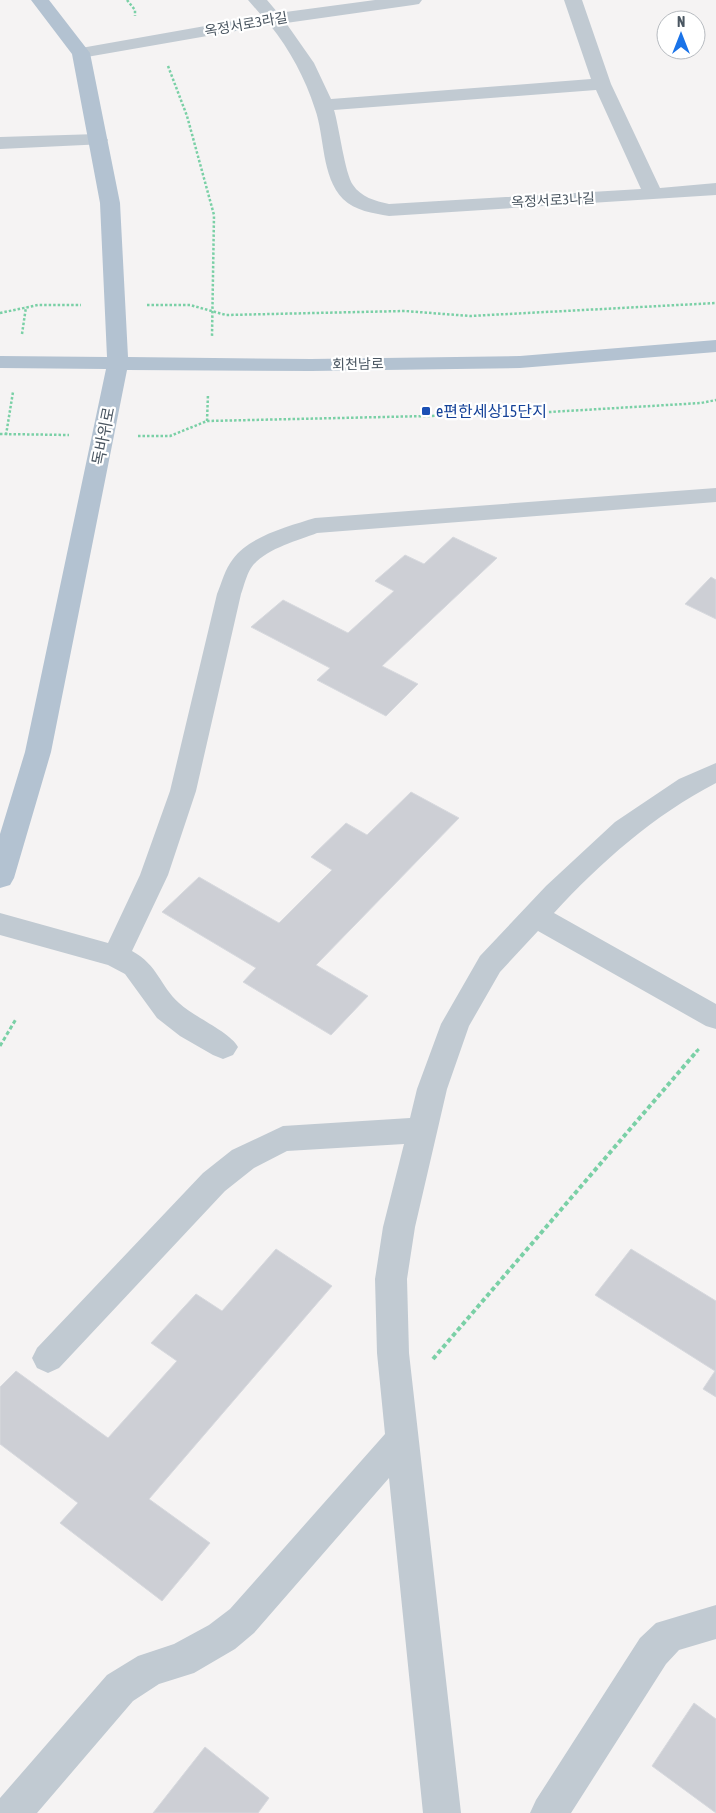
<svg xmlns="http://www.w3.org/2000/svg" width="716" height="1813" font-family="'Asap Condensed','Noto Sans KR',sans-serif">
<style>
.building{fill:#cdcfd5;stroke:#d7d9de}
.lines{fill:none;stroke-linecap:round;stroke-linejoin:round}
.path-far2{stroke:#7ad0a6;stroke-width:2.5;stroke-dasharray:2.5 2;stroke-linecap:butt}
.path-far1{stroke:#7ad0a6;stroke-width:3;stroke-dasharray:4 2.5;stroke-linecap:butt}
.path{stroke:#7ad0a6;stroke-width:4;stroke-dasharray:4.5 3;stroke-linecap:butt}
.minor{fill:#c1cad2;fill-rule:evenodd}
.major{fill:#b3c2d1;fill-rule:evenodd}
.transit-dot{fill:#1a4fb4;stroke:#fff;stroke-width:2}
.labels{text-anchor:middle;dominant-baseline:central;stroke-width:4.5;stroke-linejoin:round;paint-order:stroke}
.far-street-label{font-size:14px;fill:#4a5661;stroke:#fff}
.transit-label{font-size:16px;fill:#164399;stroke:#fff;text-anchor:start}
.street-label{font-size:16px;fill:#4a5661;stroke:#fff}
</style>
<rect width="100%" height="100%" fill="#f5f3f3"/>
<g class="building">
<path d="M453 537 497 558 382 666 418 684 386 716 317 680 330 668 251 627 283 600 348 633 394 591 375 581 405 555 424 564Z"/>
<path d="M711 577 716 580V619L685 604Z"/>
<path d="M411 792 459 818 316 965 368 996 331 1035 243 982 256 968 162 912 199 877 279 923 332 870 311 857 346 823 367 835Z"/>
<path d="M276 1249 332 1286 149 1499 210 1543 162 1601 60 1523 78 1503 0 1444V1387L16 1371 108 1438 177 1361 151 1343 196 1294 222 1311Z"/>
<path d="M631 1249 716 1301V1397L703 1389 715 1371 595 1295Z"/>
<path d="M694 1703 716 1719V1813L652 1766Z"/>
<path d="M205 1747 269 1798 258 1813H153Z"/>
</g>
<g class="lines">
<g class="path-far2">
<path d="M127 0 135 10V16"/>
<path d="M168 66 187 116 214 215 212 336"/>
<path d="M147 305H190L226 315 405 311 470 316 716 303"/>
<path d="M0 313 38 305H81"/>
<path d="M22 334 26 307"/>
<path d="M207 421 208 394"/>
<path d="M0 434 69 435"/>
<path d="M6 435 13 392"/>
<path d="M138 436H170L207 421 516 414 701 403 716 400"/>
</g>
<g class="path-far1">
<path d="M0 1046 16 1019"/>
<path d="M696 1052 699 1049"/>
</g>
<path class="path" d="M433 1359 697 1051"/>
<g class="minor">
<path d="M248 0H267L278 13 375 0H422L419 4 413 5 286 23 314 63 331 99 591 79 564 0H582L611 84 660 188 716 183V195L389 216C373 213 355 211 343 199 321 176 325 137 315 109 305 78 290 50 270 25L81 58 75 57 72 53 75 49 81 48 262 16ZM596 90 641 189 389 204C375 201 361 197 353 185 345 174 339 126 334 110Z"/>
<path d="M98 134 105 136 108 140 105 144 0 149V137Z"/>
<path d="M716 488V502L317 533C297 541 264 549 251 568 246 576 244 586 241 594L196 791 168 875 132 951C158 965 160 986 179 1003 194 1017 230 1032 238 1047L233 1055 223 1059 213 1055 180 1036 157 1018 125 974 108 965 0 935V913L108 943 140 875 170 791 217 594C222 582 225 569 233 559 250 536 289 526 315 518Z"/>
<path d="M716 763V783C654 815 601 862 554 913L716 1004V1029L706 1026 538 931 500 972 469 1026 447 1089 415 1227 407 1279 409 1353 461 1813H423L389 1478 254 1633 235 1649 194 1673 159 1684 133 1701 37 1813H0V1798L107 1675 138 1656 174 1644 209 1625 230 1609 385 1434 377 1353 375 1279 383 1227 404 1144 287 1151 254 1168 225 1191 59 1368 48 1373 37 1368 32 1358 37 1348 203 1173 232 1150 283 1126 410 1118 417 1089 441 1024 480 956 546 886 615 822 679 779Z"/>
<path d="M716 1605V1639L679 1650 666 1664 571 1813H530L536 1800 640 1638 656 1623Z"/>
</g>
<path class="major" d="M31 0H49L90 53 120 203 128 357 311 359 520 356 716 340V352L520 368 311 371 127 370 51 752 14 878 10 885 0 888V834L25 752 106 369 0 368V356L107 357 100 203 72 54Z"/>
</g>
<rect class="transit-dot" x="421" y="406" width="10" height="10" rx="2.5"/>
<g class="labels">
<g class="far-street-label">
<text transform="translate(246 24) rotate(-10)">옥정서로3라길</text>
<text transform="translate(553 200) rotate(-3)">옥정서로3나길</text>
<text transform="translate(358 364) rotate(-1)">회천남로</text>
</g>
<g class="transit-label">
<text x="436" y="411">e편한세상15단지</text>
</g>
<g class="street-label">
<text transform="translate(103 436) rotate(-79)">독바위로</text>
</g>
</g>
<g transform="translate(681 35)"><circle r="24" fill="#ffffff" stroke="#b7bbc0"/>
<path d="M0-4L9 19L0 12L-9 19Z" fill="#1a73e8"/>
<text y="-8" font-size="14" font-weight="bold" text-anchor="middle" fill="#4a5661">N</text>
</g>
</svg>
